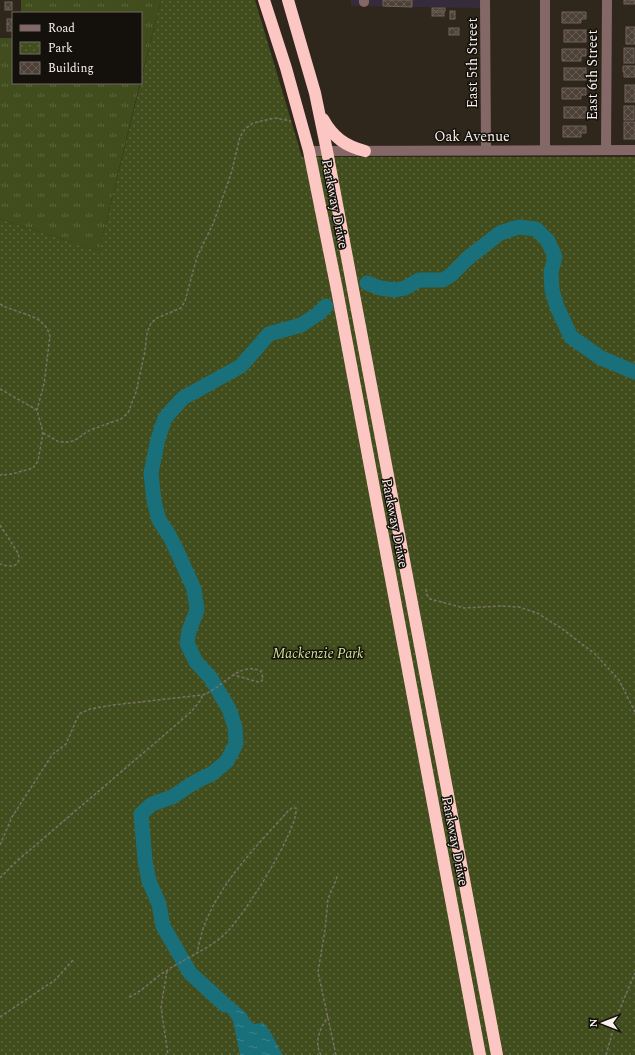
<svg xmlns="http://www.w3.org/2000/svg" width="635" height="1055" font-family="Spectral,serif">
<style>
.commercial{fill:#352b3a}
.grass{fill:url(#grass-tufts)}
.park{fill:url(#park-dots)}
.water{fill:url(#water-ripples)}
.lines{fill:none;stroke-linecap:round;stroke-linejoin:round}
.river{stroke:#1a707a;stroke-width:15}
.building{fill:url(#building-cross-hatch);stroke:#71635a}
.path{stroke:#797168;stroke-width:1.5;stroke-dasharray:3 2;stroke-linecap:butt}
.minor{stroke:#846867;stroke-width:10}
.highway{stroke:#fcc6c2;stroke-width:12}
.labels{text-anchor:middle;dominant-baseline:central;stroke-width:3;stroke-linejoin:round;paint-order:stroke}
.street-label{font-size:14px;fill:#f9f2ec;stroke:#14100b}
.park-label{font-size:14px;font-style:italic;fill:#cee492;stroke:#14100b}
</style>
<defs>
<pattern id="grass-tufts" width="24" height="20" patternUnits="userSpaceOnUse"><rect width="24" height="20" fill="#414d1d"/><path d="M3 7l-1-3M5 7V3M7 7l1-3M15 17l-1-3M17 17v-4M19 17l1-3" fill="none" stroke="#5d673e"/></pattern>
<pattern id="park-dots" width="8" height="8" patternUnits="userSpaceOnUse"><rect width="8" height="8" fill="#414d1d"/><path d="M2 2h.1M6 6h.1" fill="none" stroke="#5d673e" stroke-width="1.8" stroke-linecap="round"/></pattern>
<pattern id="water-ripples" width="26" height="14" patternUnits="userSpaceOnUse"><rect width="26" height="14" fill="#1a707a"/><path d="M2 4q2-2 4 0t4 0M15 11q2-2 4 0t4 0" fill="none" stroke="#3c858d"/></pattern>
<pattern id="building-cross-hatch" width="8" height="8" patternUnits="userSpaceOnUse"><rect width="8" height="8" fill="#4c4037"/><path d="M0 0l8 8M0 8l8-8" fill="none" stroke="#675c54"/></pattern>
</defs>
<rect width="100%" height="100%" fill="#2f261c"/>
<path class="commercial" d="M351 0H481L480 8 351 6Z"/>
<g class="grass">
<path d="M21 0H161L141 80V13H21Z"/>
<path d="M0 38H13V83H140L99 251 0 219Z"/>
</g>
<path class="park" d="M161 0H255L302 157H635V1055H0V219L99 251Z"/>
<path class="water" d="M205 989 216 991 233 1002 246 1013 249 1019 254 1024 263 1023C274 1034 275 1043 283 1055H240L233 1021 227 1012 212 999Z"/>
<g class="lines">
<g class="river">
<path d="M367 283 380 288 395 290 405 288 419 280H443L451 275 468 258 500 233 519 227 536 229 548 241 555 257 551 272 552 290 557 307 571 337 601 358 635 372"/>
<path d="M225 1005 190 973 163 926 159 904 149 881 145 860 141 814 152 804 172 797 195 782 213 773 227 761 236 744 235 727 229 709 210 677 196 662 187 643 189 631 197 610 194 589 177 551 169 535 159 520 154 501 151 473 158 439 165 418 183 398 241 366 269 334 301 325 318 314 326 306"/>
</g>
</g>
<g class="building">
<path d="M383 0H412V7L383 6Z"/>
<rect x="624" y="0" width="11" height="4"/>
<rect x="5" y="2" width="7" height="8"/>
<rect x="432" y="8" width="13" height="3"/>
<rect x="450" y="11" width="5" height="8"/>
<rect x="432" y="12" width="12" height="4"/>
<path d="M562 12H586V19H581V23H562Z"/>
<rect x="7" y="19" width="6" height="12"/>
<rect x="626" y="27" width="9" height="17"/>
<rect x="449" y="28" width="10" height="7"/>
<rect x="564" y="30" width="22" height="12"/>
<rect x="624" y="48" width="10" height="15"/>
<path d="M562 49H586V56H581V61H562Z"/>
<path d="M623 66H635V77H624V72H623Z"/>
<rect x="564" y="68" width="22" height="12"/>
<rect x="625" y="85" width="10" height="17"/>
<path d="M562 88H586V95H581V99H562Z"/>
<rect x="624" y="106" width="10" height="14"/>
<rect x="564" y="107" width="22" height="11"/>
<rect x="624" y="122" width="11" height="17"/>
<path d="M563 126H586V133H581V137H563Z"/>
</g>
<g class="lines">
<g class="path">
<path d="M0 304 8 308 31 316 39 320 47 328 50 336 44 384 37 410 43 433 38 461 33 468 12 474 0 475"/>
<path d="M0 389 37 410"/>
<path d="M43 433 59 442H70L77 439 84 434 90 430 121 419 128 413 136 392 145 351 147 333 151 323 157 318 181 308 185 301 197 257 213 224 231 174 240 137 245 129 253 123 275 118 291 121"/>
<path d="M0 525 18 553C22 567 11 568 0 564"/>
<path d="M426 589 427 595 430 599 464 608 502 606 519 607 537 613 561 628 595 654 619 680 635 712"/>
<path d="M0 845 12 817 52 755 66 744 79 714 90 709 113 705 202 695C223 689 237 661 261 671L263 678 262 681 258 682 234 675"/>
<path d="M0 878 17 861 191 712 201 700 202 695"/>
<path d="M167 971 161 1007 168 1055"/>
<path d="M129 997C143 991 153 979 166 971 185 958 209 949 225 934 242 919 299 829 296 808H292L289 810C257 846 221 881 204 926 201 935 199 944 197 953"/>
<path d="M0 1017 55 980 73 960"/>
<path d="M321 1055C313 1041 321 1028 328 1016"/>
<path d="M336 1055 318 972 325 930 328 899 338 875"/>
<path d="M606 1055 618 1013 635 973"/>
</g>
<g class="minor">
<path d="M364 0V2"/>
<path d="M485 0 486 150"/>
<path d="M545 0V150"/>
<path d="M606 150 607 0"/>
<path d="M309 151 635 150"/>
</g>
<g class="highway">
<path d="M264 0 286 68 309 151 337 290 480 1055"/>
<path d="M288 0 315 93 327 151 497 1055"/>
<path d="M323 119C333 137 345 146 365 151"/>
</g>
</g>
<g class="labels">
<g class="street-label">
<text transform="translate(472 63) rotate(-90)">East 5th Street</text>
<text transform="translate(592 75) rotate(-90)">East 6th Street</text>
<text x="472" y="136">Oak Avenue</text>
<text transform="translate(335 204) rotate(79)">Parkway Drive</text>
<text transform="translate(395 523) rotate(79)">Parkway Drive</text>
<text transform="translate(455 841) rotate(79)">Parkway Drive</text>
</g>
<g class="park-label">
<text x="318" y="653">Mackenzie Park</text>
</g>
</g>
<rect x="12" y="12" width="130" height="72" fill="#14100b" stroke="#706a65"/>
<rect x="20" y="25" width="20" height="6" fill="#846867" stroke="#706a65"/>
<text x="48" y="32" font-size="12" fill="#f9f2ec">Road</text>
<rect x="20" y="42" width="20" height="12" fill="url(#park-dots)" stroke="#706a65"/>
<text x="48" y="52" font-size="12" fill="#f9f2ec">Park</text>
<rect x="20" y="62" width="20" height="12" fill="url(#building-cross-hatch)" stroke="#706a65"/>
<text x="48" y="72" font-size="12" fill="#f9f2ec">Building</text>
<g transform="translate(603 1023) rotate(270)" stroke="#14100b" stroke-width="3" paint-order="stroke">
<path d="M0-3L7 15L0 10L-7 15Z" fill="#f9f2ec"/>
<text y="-6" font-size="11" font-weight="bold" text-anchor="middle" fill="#f9f2ec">N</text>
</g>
</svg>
